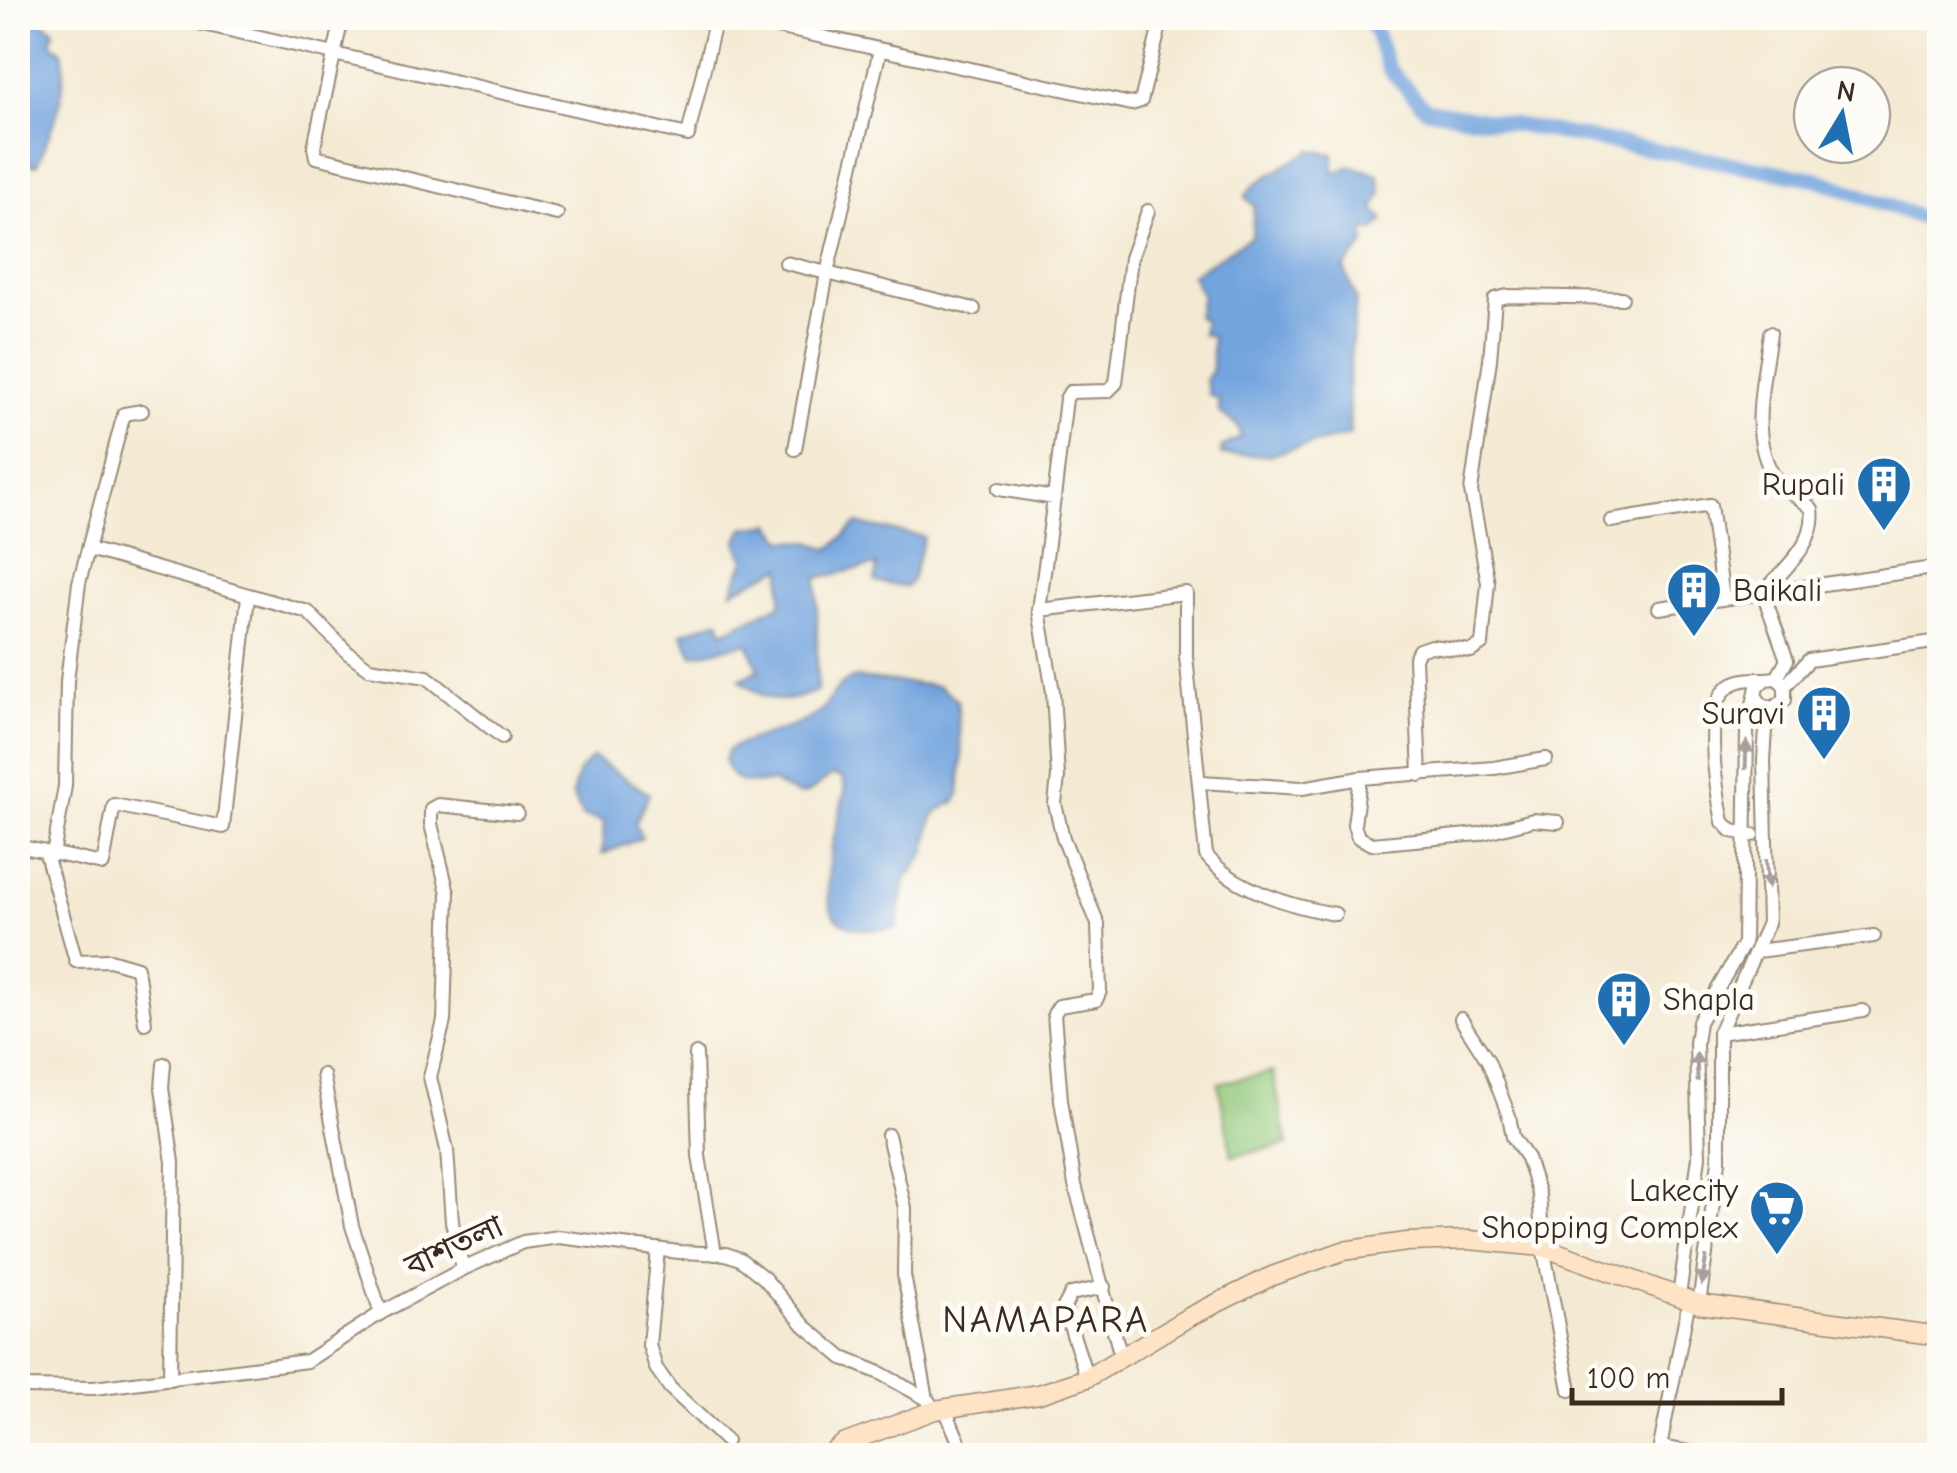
<svg xmlns="http://www.w3.org/2000/svg" width="1957" height="1473" font-family="'Comic Neue','Noto Sans Bengali',sans-serif">
<style>
.green{fill:#92c97c;stroke:#667a4d;stroke-width:2.5}
.water{fill:#73a4de;stroke:#57677e;stroke-width:2.5}
.lines{fill:none;stroke-linecap:round;stroke-linejoin:round}
.canal{stroke:#73a4de;stroke-width:15}
.street-casing{stroke:#988a78;stroke-width:16}
.secondary-casing{stroke:#988a78;stroke-width:21}
.street{stroke:#fff;stroke-width:12}
.secondary{stroke:#fee4c5;stroke-width:18}
.oneway{fill:#a79f9a}
.labels{text-anchor:middle;dominant-baseline:central;stroke-width:10;stroke-linejoin:round;paint-order:stroke}
.poi-label{font-size:32px;fill:#3b2a1e;stroke:#fdfcf7;text-anchor:end}
.street-label{font-size:32px;fill:#3b2a1e;stroke:#fdfcf7}
.quarter-label{font-size:38px;letter-spacing:2.5px;fill:#3b2a1e;stroke:#fdfcf7}
</style>
<rect width="100%" height="100%" fill="#fdfcf7"/>
<filter id="ink" filterUnits="userSpaceOnUse"><feTurbulence type="fractalNoise" baseFrequency=".01" numOctaves="2"/><feDisplacementMap in="SourceGraphic" scale="20" xChannelSelector="R" yChannelSelector="G"/><feConvolveMatrix kernelMatrix="1 2 1 2 8 2 1 2 1" color-interpolation-filters="sRGB"/></filter>
<filter id="wash" filterUnits="userSpaceOnUse"><feTurbulence type="fractalNoise" baseFrequency=".0048" numOctaves="4" result="noise"/><feDisplacementMap in="SourceGraphic" scale="40" xChannelSelector="R" yChannelSelector="G"/><feGaussianBlur stdDeviation="2.25" result="paint"/><feColorMatrix in="noise" values="0 0 0 0 0 0 0 0 0 0 0 0 0 0 0 0 0 1.4 0 .05"/><feComposite in="paint" operator="in"/></filter>
<g filter="url(#wash)">
<rect width="100%" height="100%" fill="#f4ead3"/>
<path class="green" d="M1273 1072 1288 1145 1232 1156 1218 1083Z"/>
<g class="water">
<path d="M18 18 25 21 38 18 54 30 51 43 62 51C70 89 51 130 37 165L18 163Z"/>
<path d="M1311 150 1334 154 1333 173 1351 166 1378 174 1382 192 1374 209 1384 220 1374 231 1365 229 1364 245 1344 268 1356 300 1348 382 1350 435 1269 455H1221L1222 447 1241 437 1238 426 1219 412V400L1209 395 1206 379 1212 370V336L1202 334 1204 321 1197 316 1202 295 1191 275 1252 236 1254 206 1245 197 1255 184Z"/>
<path d="M771 524 784 540 810 542 830 549 857 524 924 537 912 580 906 587 875 582 877 565 817 578V691C781 705 770 704 739 679L759 670 748 643 693 655 682 633 719 620 723 632 781 604 782 567 732 591 745 560 737 542 744 528Z"/>
<path d="M856 678 939 686 957 700 962 758 959 795 955 802 938 810 932 819 926 852 905 881 897 927C877 932 837 933 830 906 822 877 838 820 845 791L843 778 833 775C804 793 809 805 773 782 748 784 734 787 724 760L728 750C755 734 791 732 817 714 834 701 832 684 856 678Z"/>
<path d="M593 757 649 794 635 824 642 838 602 854 604 821 583 817 572 795 579 771Z"/>
</g>
<g class="lines">
<path class="canal" d="M1365 18 1373 26 1388 68 1426 109 1817 179 1940 225"/>
</g>
</g>
<g filter="url(#ink)">
<g class="lines">
<g class="street-casing">
<g id="street">
<path d="M177 18 688 135 716 18"/>
<path d="M342 18 314 147 316 157 557 214"/>
<path d="M736 18 1131 104 1141 101 1162 18"/>
<path d="M786 263 974 309"/>
<path d="M795 449 827 273 880 50"/>
<path d="M999 489 1054 498 1039 610 1053 692 1058 777 1055 804 1063 838 1098 924 1100 991 1096 1000 1059 1006 1054 1014 1061 1100 1075 1185 1121 1357"/>
<path d="M1054 498 1066 399 1070 392 1108 391 1116 383 1131 258 1148 211"/>
<path d="M1611 521 1710 505 1723 598"/>
<path d="M89 549 308 612 348 653 369 668 427 677 502 737"/>
<path d="M1763 593C1784 568 1817 544 1812 509 1801 497 1785 492 1776 479 1747 438 1764 378 1770 333"/>
<path d="M1763 593 1940 567"/>
<path d="M1659 608 1763 593 1787 660 1777 678"/>
<path d="M1039 610 1186 593V656L1206 855C1233 889 1293 907 1335 914"/>
<path d="M1785 686 1809 660 1940 641"/>
<path d="M1420 775 1415 658 1419 650 1431 646 1471 651 1482 644 1488 583 1471 491 1490 360 1495 299 1507 296 1622 298"/>
<path d="M1360 778 1354 825 1358 837 1372 844 1479 834 1533 820 1558 822"/>
<path d="M1200 782 1302 788 1360 778 1494 768 1546 759"/>
<path d="M1753 835 1732 831 1723 822C1717 792 1702 711 1727 688 1738 678 1752 679 1765 679"/>
<path d="M18 846 103 864 114 805 223 827 248 596"/>
<path d="M46 854 76 961 110 960 137 968 145 1023"/>
<path d="M53 855 65 786 67 681 79 583 124 414 142 411"/>
<path d="M1757 951 1874 936"/>
<path d="M1461 1019 1488 1061 1509 1116 1513 1137 1527 1158 1539 1195 1543 1247 1570 1390"/>
<path d="M1719 1033 1863 1011"/>
<path d="M696 1054 699 1156 715 1254"/>
<path d="M164 1064 162 1088 173 1162 170 1379"/>
<path d="M323 1075 352 1226 381 1313"/>
<path d="M888 1135 905 1208 904 1275 927 1399"/>
<path d="M658 1249 649 1345 656 1368 670 1388 726 1441"/>
<path d="M463 1269 452 1222 447 1150 430 1077 444 1021 448 893 431 824V809L438 805 517 813"/>
<path d="M1679 1296 1699 1157 1696 1043 1699 1022 1744 943 1747 731 1757 687 1765 679 1777 678 1785 686V700L1773 708 1763 706 1757 698"/>
<path d="M1689 1300 1660 1447 1711 1456"/>
<path d="M1699 1304 1719 1161V1033L1768 923 1764 760 1766 730 1773 708"/>
<path d="M1087 1378 1064 1307 1071 1294 1104 1287"/>
<path d="M18 1387 94 1388 307 1361 381 1313 463 1269 523 1242 559 1237 679 1252 726 1254 740 1259 764 1278 805 1326 843 1358 880 1373 927 1399 935 1410"/>
<path d="M945 1409 965 1456"/>
</g>
</g>
<g class="secondary-casing">
<g id="secondary">
<path d="M18 1455V1456"/>
<path d="M828 1456 843 1444 935 1410 1039 1394 1087 1378 1187 1318 1272 1276 1343 1251 1407 1242 1469 1240 1543 1247 1699 1304 1940 1336"/>
</g>
</g>
<use href="#street" class="street"/>
<use href="#secondary" class="secondary"/>
</g>
<defs><path id="oneway-solid" d="M-6-.8H1V-3.2L6.5 0L1 3.2V.8H-6Z" transform="scale(2.5)"/></defs>
<g class="oneway">
<use href="#oneway-solid" transform="translate(1746 755) rotate(-88)"/>
<use href="#oneway-solid" transform="translate(1767 874) rotate(86)"/>
<use href="#oneway-solid" transform="translate(1697 1067) rotate(-93)"/>
<use href="#oneway-solid" transform="translate(1704 1271) rotate(99)"/>
</g>
</g>
<defs>
<g id="building-pin" transform="scale(2.875)"><path d="M0 17L-7.5 6A9.5 9.5 0 1 1 7.5 6Z" fill="#1f6fb2" stroke="#fdfcf7"/><path d="M-4-6H4V6H1V3H-1V6H-4ZM-2.5-4.3h1.7v1.8h-1.7ZM.8-4.3h1.7v1.8H.8ZM-2.5-1h1.7V.8h-1.7ZM.8-1h1.7V.8H.8Z" fill="#fff"/></g>
<g id="supermarket-pin" transform="scale(2.875)"><path d="M0 17L-7.5 6A9.5 9.5 0 1 1 7.5 6Z" fill="#1f6fb2" stroke="#fdfcf7"/><path d="M-6-5.5h2.5l.6 2H6L4.5 2H-2.5L-4.4-4H-6ZM-1.5 3.2a1.3 1.3 0 1 0 .1 0ZM3 3.2a1.3 1.3 0 1 0 .1 0Z" fill="#fff"/></g>
</defs>
<g fill-rule="evenodd">
<use href="#building-pin" x="1884" y="484"/>
<use href="#building-pin" x="1694" y="590"/>
<use href="#building-pin" x="1824" y="713"/>
<use href="#building-pin" x="1624" y="999"/>
<use href="#supermarket-pin" x="1777" y="1208"/>
</g>
<g class="labels">
<g class="poi-label">
<text x="1845" y="484">Rupali</text>
<text x="1733" y="590" text-anchor="start">Baikali</text>
<text x="1785" y="713">Suravi</text>
<text x="1663" y="999" text-anchor="start">Shapla</text>
<text x="1738" y="1190">Lakecity<tspan x="1738" dy="37">Shopping Complex</tspan></text>
</g>
<g class="street-label">
<text transform="translate(454 1246) rotate(-25)">বাশতলা</text>
</g>
<g class="quarter-label">
<text x="1046" y="1320">NAMAPARA</text>
</g>
</g>
<rect width="1957" height="1473" fill="none" stroke="#fdfcf7" stroke-width="60"/>
<g transform="translate(1842 115) rotate(10)"><circle r="48" fill="#fdfcf7" stroke="#afa8a0" stroke-width="2.5"/>
<path d="M0-8L18 38L0 25L-18 38Z" fill="#1f6fb2"/>
<text y="-15" font-size="28" font-weight="bold" text-anchor="middle" fill="#3b2a1e">N</text>
</g>
<path d="M1572 1388v15h210v-15" fill="none" stroke="#3b2a1e" stroke-width="5"/>
<text x="1587" y="1388" font-size="30" fill="#3b2a1e" stroke="#fdfcf7" stroke-width="8" paint-order="stroke">100 m</text>
</svg>
